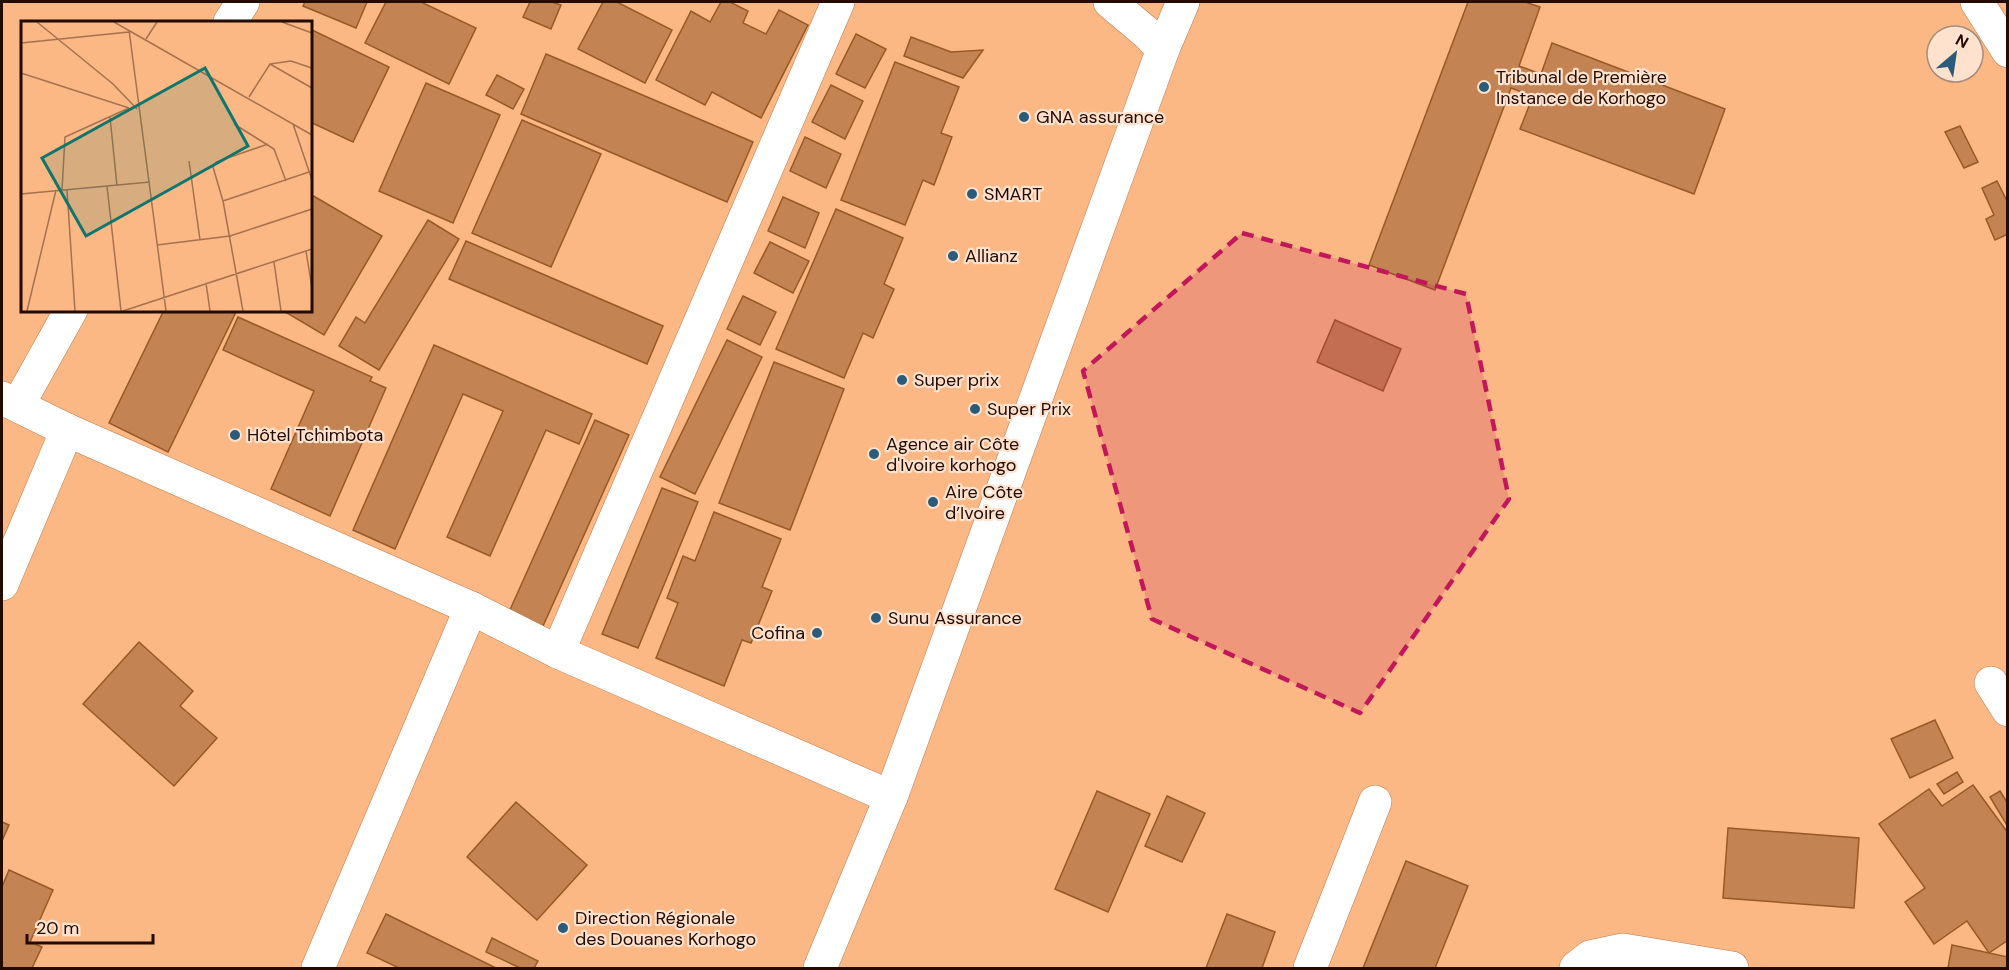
<svg xmlns="http://www.w3.org/2000/svg" width="2009" height="970" font-family="'DM Sans',sans-serif">
<style>
.building{fill:#c38352;stroke:#975a27;stroke-width:1.5}
.lines{fill:none;stroke-linecap:round;stroke-linejoin:round}
.street-casing{stroke:#ba7b49;stroke-width:34}
.secondary-casing{stroke:#ba7b49;stroke-width:34}
.primary-casing{stroke:#ba7b49;stroke-width:34}
.street{stroke:#fff;stroke-width:33}
.secondary{stroke:#fff;stroke-width:33}
.primary{stroke:#fff;stroke-width:33}
.marked{fill:#c2185b;fill-opacity:0.2;stroke:#c2185b;stroke-width:4.5;stroke-dasharray:12 8;stroke-linejoin:round}
.poi-dot{fill:#2a5c79;stroke:#fee2ce;stroke-width:2}
.labels{text-anchor:middle;dominant-baseline:central;stroke-width:4.5;stroke-linejoin:round;paint-order:stroke}
.poi-label{font-size:18px;fill:#230b00;stroke:#fee2ce;text-anchor:start}
.inset-road{fill:none;stroke:#a5724f;stroke-width:1.5}
.view{fill:#0f766e;fill-opacity:0.15;stroke:#0f766e;stroke-width:3}
.inset-edge{fill:none;stroke:#230b00;stroke-width:3}
</style>
<rect width="100%" height="100%" fill="#fbb784"/>
<g class="building">
<path d="M305 2H367L356 28 303 6Z"/>
<path d="M386 2H421L476 28 449 84 365 43Z"/>
<path d="M530 2H552L561 5 551 29 523 17Z"/>
<path d="M603 2H617L672 30 645 83 578 49Z"/>
<path d="M721 2H730L748 11 743 23 766 34 779 10 808 25 761 118 712 92 705 105 656 80 691 11 710 22Z"/>
<path d="M1468 2H1525L1540 7 1519 66 1541 74 1552 43 1725 109 1694 194 1520 129 1533 96 1511 88 1435 290 1369 265Z"/>
<path d="M310 29 389 67 353 142 310 122Z"/>
<path d="M856 34 886 49 865 88 836 74Z"/>
<path d="M911 37 951 52 983 50 963 78 904 56Z"/>
<path d="M546 54 753 142 727 202 521 114Z"/>
<path d="M895 62 959 87 941 133 952 137 934 185 923 180 905 225 841 200Z"/>
<path d="M497 75 524 89 513 109 486 95Z"/>
<path d="M426 83 500 115 453 223 379 191Z"/>
<path d="M831 85 863 101 845 139 812 122Z"/>
<path d="M522 120 601 154 551 267 472 233Z"/>
<path d="M1960 126 1978 162 1964 168 1945 132Z"/>
<path d="M805 137 841 154 826 188 790 171Z"/>
<path d="M1997 181 2008 203V234L1995 240 1986 219 1994 215 1982 188Z"/>
<path d="M310 194 382 236 324 335 282 310H310Z"/>
<path d="M783 197 819 213 805 248 768 231Z"/>
<path d="M836 209 903 238 884 284 894 289 873 338 863 333 844 378 776 349Z"/>
<path d="M428 220 459 239 379 370 339 346 356 317 365 323Z"/>
<path d="M466 241 663 326 647 364 449 279Z"/>
<path d="M770 242 809 261 793 293 754 273Z"/>
<path d="M743 296 776 312 760 345 727 329Z"/>
<path d="M164 310H237L168 452 109 423Z"/>
<path d="M238 317 372 377 370 381 386 388 330 516 271 489 314 391 223 350Z"/>
<path d="M1335 320 1401 349 1383 391 1317 362Z"/>
<path d="M727 340 762 357 695 494 660 477Z"/>
<path d="M434 345 592 414 579 444 546 430 490 556 447 537 503 411 463 394 395 549 353 530Z"/>
<path d="M774 362 844 389 790 530 719 503Z"/>
<path d="M595 420 629 435 543 626 509 612Z"/>
<path d="M662 488 698 502 638 648 602 634Z"/>
<path d="M714 512 781 539 762 587 772 591 751 643 742 640 724 686 656 658 678 603 667 598 683 556 695 561Z"/>
<path d="M139 642 193 691 180 706 217 738 174 786 83 704Z"/>
<path d="M1935 720 1953 758 1910 778 1891 739Z"/>
<path d="M1957 772 1963 782 1944 794 1937 784Z"/>
<path d="M1973 785 2008 833V940L1989 953 1967 921 1934 944 1905 902 1925 888 1879 824 1929 789 1942 806Z"/>
<path d="M1097 791 1150 814 1108 912 1055 889Z"/>
<path d="M2000 791 2008 804V827L1990 797Z"/>
<path d="M1167 796 1205 813 1182 862 1145 846Z"/>
<path d="M516 802 587 865 537 920 467 857Z"/>
<path d="M2 822 9 825 2 841Z"/>
<path d="M1728 828 1859 838 1854 908 1723 898Z"/>
<path d="M1406 861 1468 886 1435 968H1363Z"/>
<path d="M9 870 53 890 30 942 42 947 32 968H2V887Z"/>
<path d="M386 914 496 968H399L367 953Z"/>
<path d="M1227 914 1275 932 1262 968H1206Z"/>
<path d="M492 938 538 961 534 968H520L486 952Z"/>
<path d="M1952 945 2008 957V968H1948Z"/>
</g>
<g class="lines">
<g class="street-casing">
<g id="street">
<path d="M1110 2 1148 34 1163 49"/>
<path d="M230 22 243 2"/>
<path d="M2 398 67 430 471 608 558 652 891 797"/>
<path d="M18 405 71 310"/>
<path d="M2 584 67 430"/>
<path d="M558 652 838 2"/>
<path d="M1991 683 2008 710"/>
<path d="M318 968 471 608"/>
<path d="M1310 968 1375 802"/>
<path d="M1576 968 1590 957 1623 950 1732 968"/>
</g>
</g>
<g class="secondary-casing">
<path id="secondary" d="M1977 2 2008 51"/>
</g>
<g class="primary-casing">
<path id="primary" d="M820 968 891 797 1163 49 1183 2"/>
</g>
<use href="#street" class="street"/>
<use href="#secondary" class="secondary"/>
<use href="#primary" class="primary"/>
</g>
<path class="marked" d="M1242 233 1466 294 1509 499 1360 713 1152 619 1083 371Z"/>
<g class="poi-dot">
<circle cx="1484" cy="87" r="6"/>
<circle cx="1024" cy="117" r="6"/>
<circle cx="972" cy="194" r="6"/>
<circle cx="953" cy="256" r="6"/>
<circle cx="902" cy="380" r="6"/>
<circle cx="975" cy="409" r="6"/>
<circle cx="235" cy="435" r="6"/>
<circle cx="874" cy="454" r="6"/>
<circle cx="933" cy="502" r="6"/>
<circle cx="876" cy="618" r="6"/>
<circle cx="817" cy="633" r="6"/>
<circle cx="563" cy="928" r="6"/>
</g>
<g class="labels">
<g class="poi-label">
<text x="1496" y="77">Tribunal de Première<tspan x="1496" dy="21">Instance de Korhogo</tspan></text>
<text x="1036" y="117">GNA assurance</text>
<text x="984" y="194">SMART</text>
<text x="965" y="256">Allianz</text>
<text x="914" y="380">Super prix</text>
<text x="987" y="409">Super Prix</text>
<text x="247" y="435">Hôtel Tchimbota</text>
<text x="886" y="444">Agence air Côte<tspan x="886" dy="21">d'Ivoire korhogo</tspan></text>
<text x="945" y="492">Aire Côte<tspan x="945" dy="21">d’Ivoire</tspan></text>
<text x="888" y="618">Sunu Assurance</text>
<text x="805" y="633" text-anchor="end">Cofina</text>
<text x="575" y="918">Direction Régionale<tspan x="575" dy="21">des Douanes Korhogo</tspan></text>
</g>
</g>
<g transform="translate(21 21)">
<rect width="291" height="291" fill="#fbb784"/>
<path class="inset-road" d="M16 1 92 63 116 88M93 1 291 114M261 1 291 12M108 9 145 290M125 18 136 1M0 22 108 11M249 43 270 40 291 47M0 52 108 87M228 76 249 43 291 67M89 96 96 165M213 103 253 128 265 160M272 103 291 159M168 140 179 219M86 165 100 290M41 169 44 116 108 87M46 169 54 290M0 173 129 161M202 180 288 151M136 224 209 215 291 188M285 230 291 267M253 241 260 290M185 262 189 290M6 290 35 169M102 290 291 228M222 290 202 180 192 146 195 141 247 123"/>
<path class="view" d="M184 47 227 125 65 215 21 137Z"/>
<rect width="291" height="291" class="inset-edge"/>
</g>
<rect width="2009" height="970" fill="none" stroke="#230b00" stroke-width="6"/>
<g transform="translate(1955 54) rotate(29)"><circle r="28" fill="#fee2ce" stroke="#a68c7c" stroke-width="1.5"/>
<path d="M0-4.5L10 22L0 15L-10 22Z" fill="#2a5c79"/>
<text y="-9" font-size="16" font-weight="bold" text-anchor="middle" fill="#230b00">N</text>
</g>
<path d="M27 934v9h126v-9" fill="none" stroke="#230b00" stroke-width="3"/>
<text x="36" y="934" font-size="18" fill="#230b00" stroke="#fee2ce" stroke-width="4.5" paint-order="stroke">20 m</text>
</svg>
